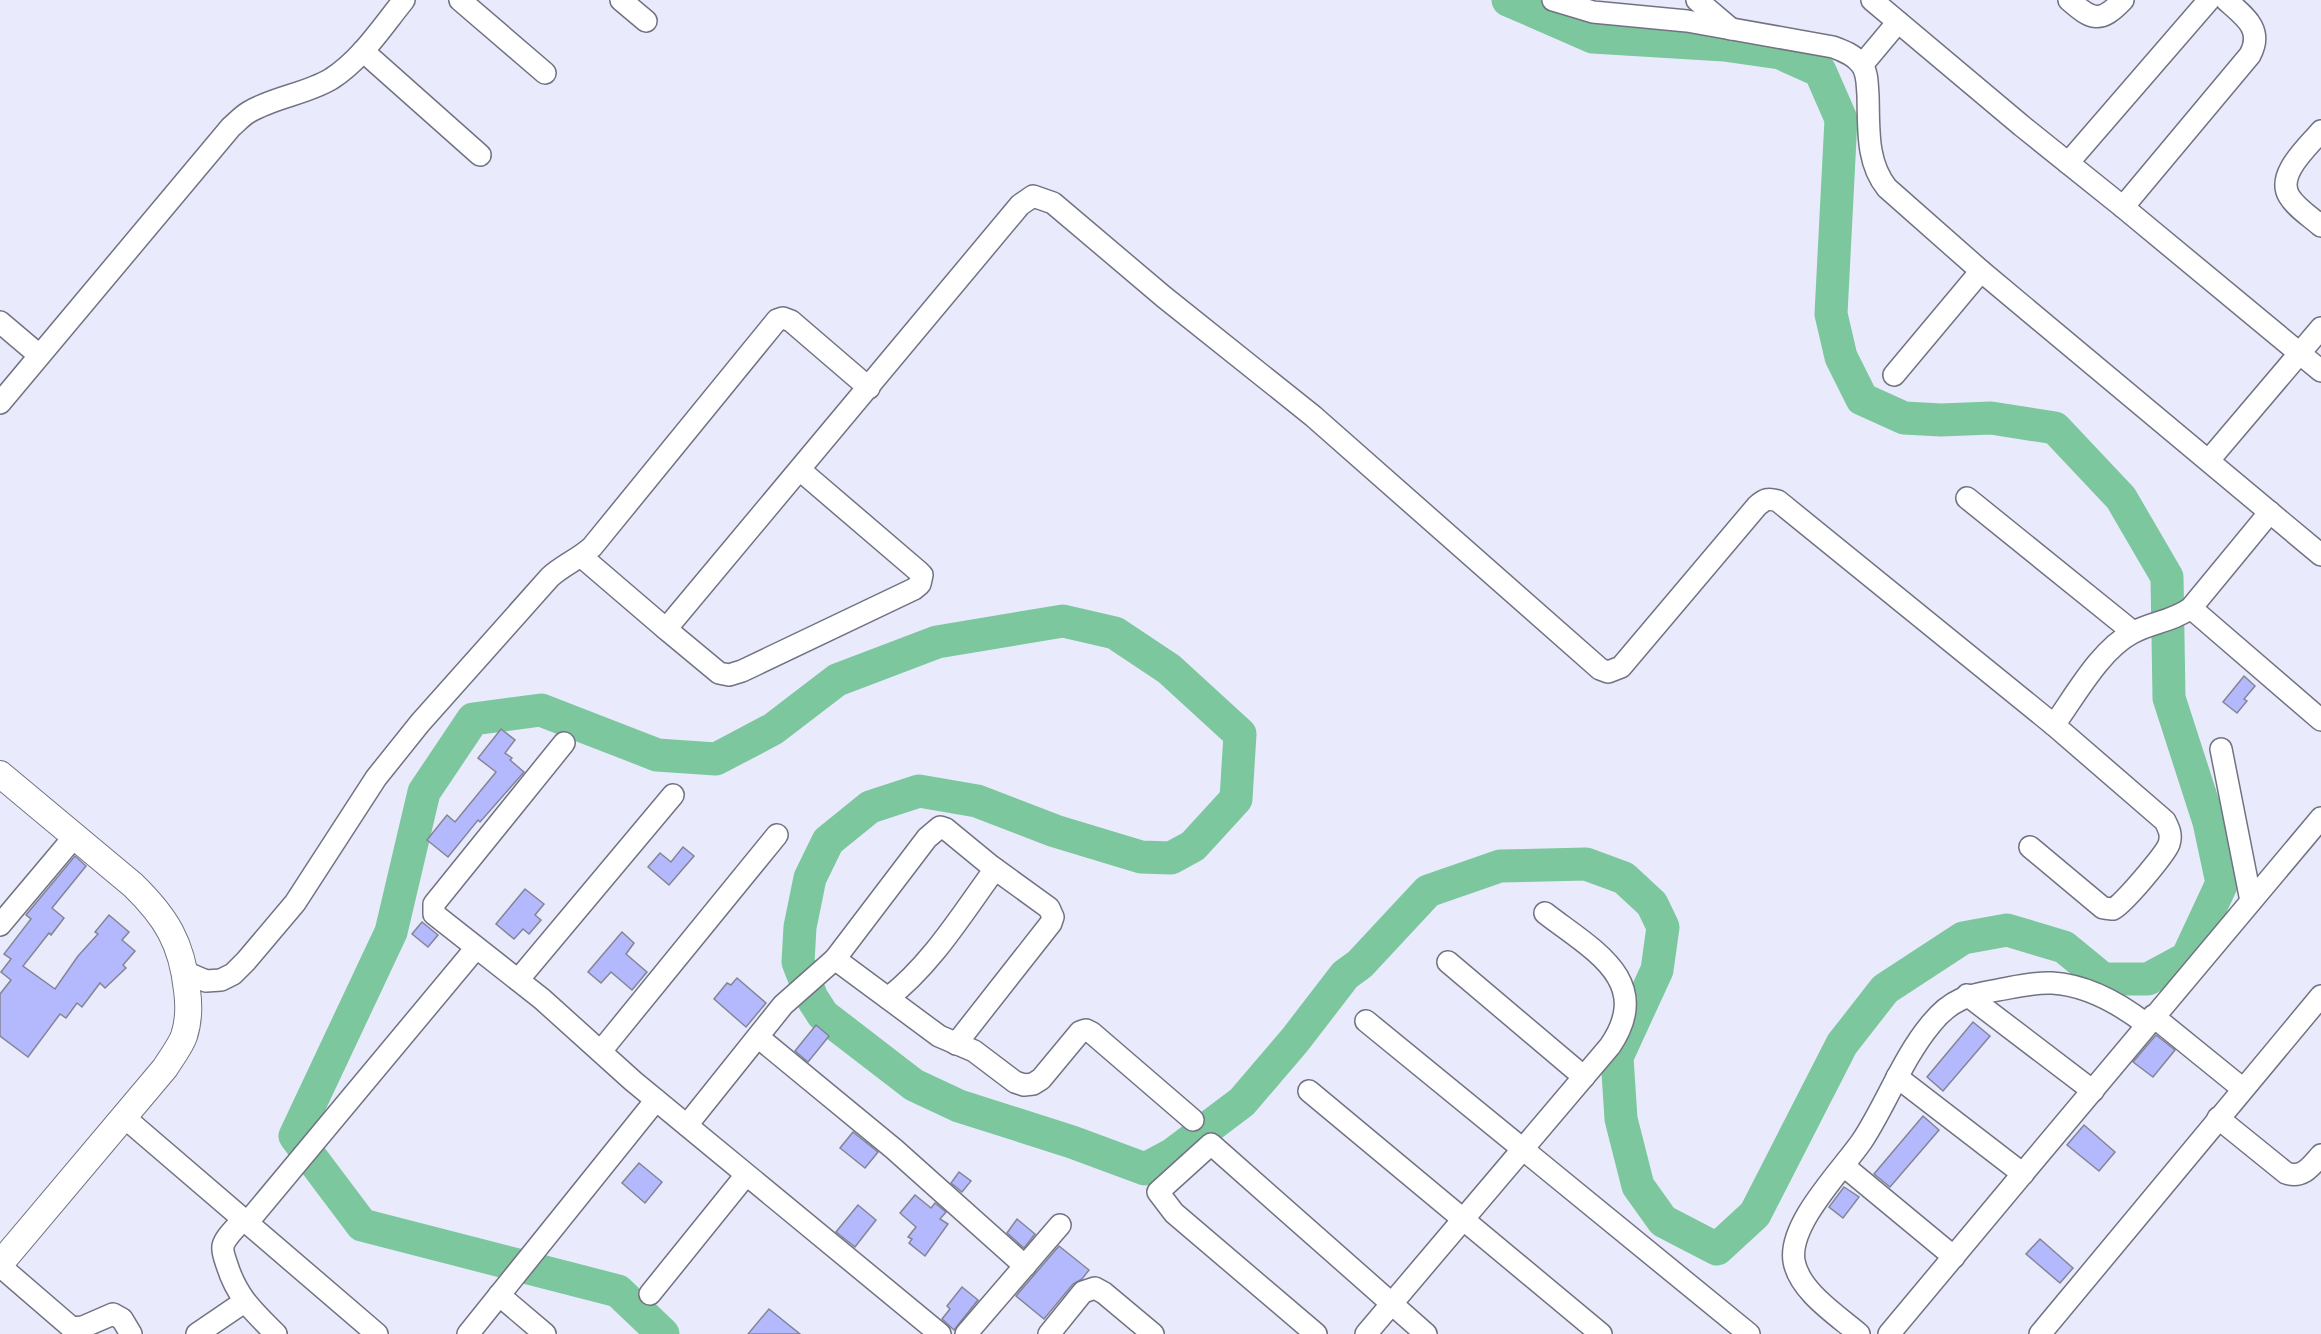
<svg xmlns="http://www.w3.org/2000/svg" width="2321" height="1334" font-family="Ubuntu,sans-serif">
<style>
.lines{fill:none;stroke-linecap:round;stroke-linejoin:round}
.river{stroke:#7cc79d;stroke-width:33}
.building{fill:#b4b9fe;stroke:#838595;stroke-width:1.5}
.minor-casing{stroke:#717382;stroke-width:24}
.tertiary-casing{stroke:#717382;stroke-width:28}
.minor{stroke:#fff;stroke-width:21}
.tertiary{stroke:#fff;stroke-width:26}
</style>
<rect width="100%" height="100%" fill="#e9ebfd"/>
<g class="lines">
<path class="river" d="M663 1334 618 1291 362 1225 295 1136 391 932 424 792 473 719 541 710 657 755 716 759 773 729 837 680 937 642 1063 621 1115 633 1169 669 1240 734 1236 799 1193 846 1171 858 1141 857 1055 831 977 801 919 791 870 807 828 841 810 878 800 927 798 962 812 998 823 1015 914 1085 959 1106 1072 1142 1145 1169 1173 1154 1242 1102 1295 1040 1345 975 1360 964 1428 891 1500 866 1586 864 1624 878 1652 904 1663 927 1657 970 1617 1057 1621 1119 1638 1186 1663 1221 1717 1249 1755 1214 1842 1044 1885 989 1963 938 2007 930 2064 947 2103 979H2148L2187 958 2222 883 2209 822 2169 698 2167 577 2121 498 2055 428 1991 418 1941 420 1904 418 1862 399 1841 357 1831 314 1841 119 1820 71 1780 53 1724 45 1593 37 1508 0"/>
</g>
<g class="building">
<path d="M2244 676 2255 686 2244 699 2247 701 2237 713 2223 702Z"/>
<path d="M501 729 515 740 505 753 512 758 510 760 524 772 480 822 478 820 448 857 427 840 447 815 455 822 496 772 478 758Z"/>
<path d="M683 847 694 856 669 885 648 867 660 853 671 862Z"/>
<path d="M75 856 86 866 52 908 64 918 51 935 49 933 23 966 55 989 78 956 98 934 95 932 109 915 129 932 122 940 135 951 123 965 126 968 105 988 100 983 82 1007 77 1003 66 1018 60 1014 28 1057 0 1036V994L11 980 1 972 11 959 4 954 31 919 26 915Z"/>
<path d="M525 889 544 904 535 915 541 920 529 934 523 929 514 939 496 924Z"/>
<path d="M422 922 438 935 428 947 412 934Z"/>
<path d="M622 932 634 943 626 954 647 972 632 990 611 972 601 983 588 972Z"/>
<path d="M737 978 766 1003 746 1027 714 999 727 983 731 985Z"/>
<path d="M1973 1022 1990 1036 1943 1091 1927 1077Z"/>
<path d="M816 1025 829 1036 808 1062 795 1051Z"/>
<path d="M2156 1035 2175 1050 2153 1077 2133 1062Z"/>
<path d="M1923 1116 1939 1130 1890 1187 1874 1174Z"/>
<path d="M2084 1125 2115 1152 2099 1171 2067 1145Z"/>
<path d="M853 1132 878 1152 865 1168 840 1148Z"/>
<path d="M639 1163 662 1182 645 1203 622 1183Z"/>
<path d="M959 1172 971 1181 962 1192 951 1183Z"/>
<path d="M1844 1187 1859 1197 1843 1218 1829 1207Z"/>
<path d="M915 1195 931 1208 935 1203 946 1212 940 1219 948 1224 925 1256 909 1243 912 1239 908 1237 916 1227 900 1213Z"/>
<path d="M858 1205 876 1220 855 1247 836 1232Z"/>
<path d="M1017 1219 1035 1234 1024 1248 1007 1233Z"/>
<path d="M2040 1239 2073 1268 2060 1283 2026 1254Z"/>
<path d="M1059 1246 1089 1270 1082 1279 1073 1284 1044 1319 1016 1296Z"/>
<path d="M962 1287 978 1300 954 1330 942 1319 950 1309 947 1306Z"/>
<path d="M769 1309 800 1334H748Z"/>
</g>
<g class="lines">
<g class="minor-casing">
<g id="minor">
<path d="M460 0 545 73"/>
<path d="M621 0 646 21"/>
<path d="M1553 0 1593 12 1687 21 1833 47C1844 51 1854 55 1861 64 1868 72 1867 85 1868 95 1869 128 1866 162 1887 188L1981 271 2321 555"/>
<path d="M1697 0 1731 29"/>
<path d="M1872 0 2022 126 2123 207 2321 371"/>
<path d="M2069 0C2092 20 2100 24 2123 0"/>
<path d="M363 51 480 155"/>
<path d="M1862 65 1898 22"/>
<path d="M2321 131C2308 147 2276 174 2289 196 2296 208 2311 217 2321 226"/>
<path d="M2068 163 2209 0"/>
<path d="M2123 207 2250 55C2264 29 2244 16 2226 0"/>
<path d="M0 322 39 355"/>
<path d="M1894 375 1981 271"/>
<path d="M0 403 231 127C237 122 242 116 249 112 274 97 306 94 331 79 361 60 382 27 404 0"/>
<path d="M2209 460 2321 328"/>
<path d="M1967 498 2133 632"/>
<path d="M582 557 666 629 1020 205 1033 196 1053 203 1164 297 1313 416 1600 669 1608 672 1621 667 1757 506C1765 499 1768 498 1778 501L2054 725"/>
<path d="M2191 608 2321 720"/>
<path d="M666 629 719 673 729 675 742 671 914 589 920 584 922 575 918 571 800 470"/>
<path d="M564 743 434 904V914L542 999 633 1081 940 1334"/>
<path d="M2221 749 2251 901"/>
<path d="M2030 847 2103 908C2104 908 2112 909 2113 909 2122 906 2166 853 2169 844 2172 835 2169 829 2165 821L2054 725C2075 696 2100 650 2132 633 2152 622 2171 622 2191 608L2270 512"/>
<path d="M0 925 74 837"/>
<path d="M835 959 939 1036 974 1051 1015 1082 1024 1085 1033 1084 1041 1079 1080 1032 1086 1030 1092 1033 1193 1120"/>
<path d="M1448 962 1584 1077"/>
<path d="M185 972 206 981 221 980 233 974 246 961 295 903 376 778 420 723 550 577C563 565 579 559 592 547L777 320 783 318 791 321 869 388"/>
<path d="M518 980 673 795"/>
<path d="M1967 995 2093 1091"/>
<path d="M888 998C932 964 962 914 995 869"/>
<path d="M2153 1016 2243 1089"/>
<path d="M1366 1021 1749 1334"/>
<path d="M758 1037 894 1149 1025 1266"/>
<path d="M601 1051 777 835"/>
<path d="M1897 1077 2023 1174"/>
<path d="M1309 1091 1601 1334"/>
<path d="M124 1117 377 1334"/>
<path d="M2218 1118 2286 1173C2303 1179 2311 1166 2321 1155"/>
<path d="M687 1125 783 1005 835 959 927 838 940 827 946 829 991 866 1049 908 1053 917 1051 923 956 1044"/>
<path d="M1844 1166 1954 1257"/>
<path d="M243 1219C237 1227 225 1237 223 1246 222 1252 225 1259 227 1265 237 1297 253 1311 276 1334"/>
<path d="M247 1223 476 948"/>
<path d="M0 1266 72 1328 83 1327 113 1314 122 1319 131 1334"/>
<path d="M650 1294 746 1175"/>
<path d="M499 1295 545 1334"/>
<path d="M197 1334 244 1302"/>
<path d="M468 1334 656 1100"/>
<path d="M966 1334 1060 1225"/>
<path d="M1049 1334 1083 1292 1095 1288 1104 1293 1153 1334"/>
<path d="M1316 1334 1174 1213 1158 1192 1211 1144 1426 1334"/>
<path d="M1366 1334 1610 1046C1655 980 1591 949 1545 913"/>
<path d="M1859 1334C1837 1315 1799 1291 1794 1261 1788 1224 1842 1170 1862 1141 1887 1103 1902 1059 1931 1024 1951 999 1968 995 1998 990 2015 987 2034 982 2052 983 2086 985 2120 1004 2146 1024"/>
<path d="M1889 1334C2033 1162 2176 989 2321 818"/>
<path d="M2040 1334 2321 996"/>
</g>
</g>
<g class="tertiary-casing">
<path id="tertiary" d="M0 774 133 885C166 917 182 943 187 990 189 1005 189 1021 184 1036 180 1047 171 1058 165 1068L0 1264"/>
</g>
<use href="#minor" class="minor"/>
<use href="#tertiary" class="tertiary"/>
</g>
</svg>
